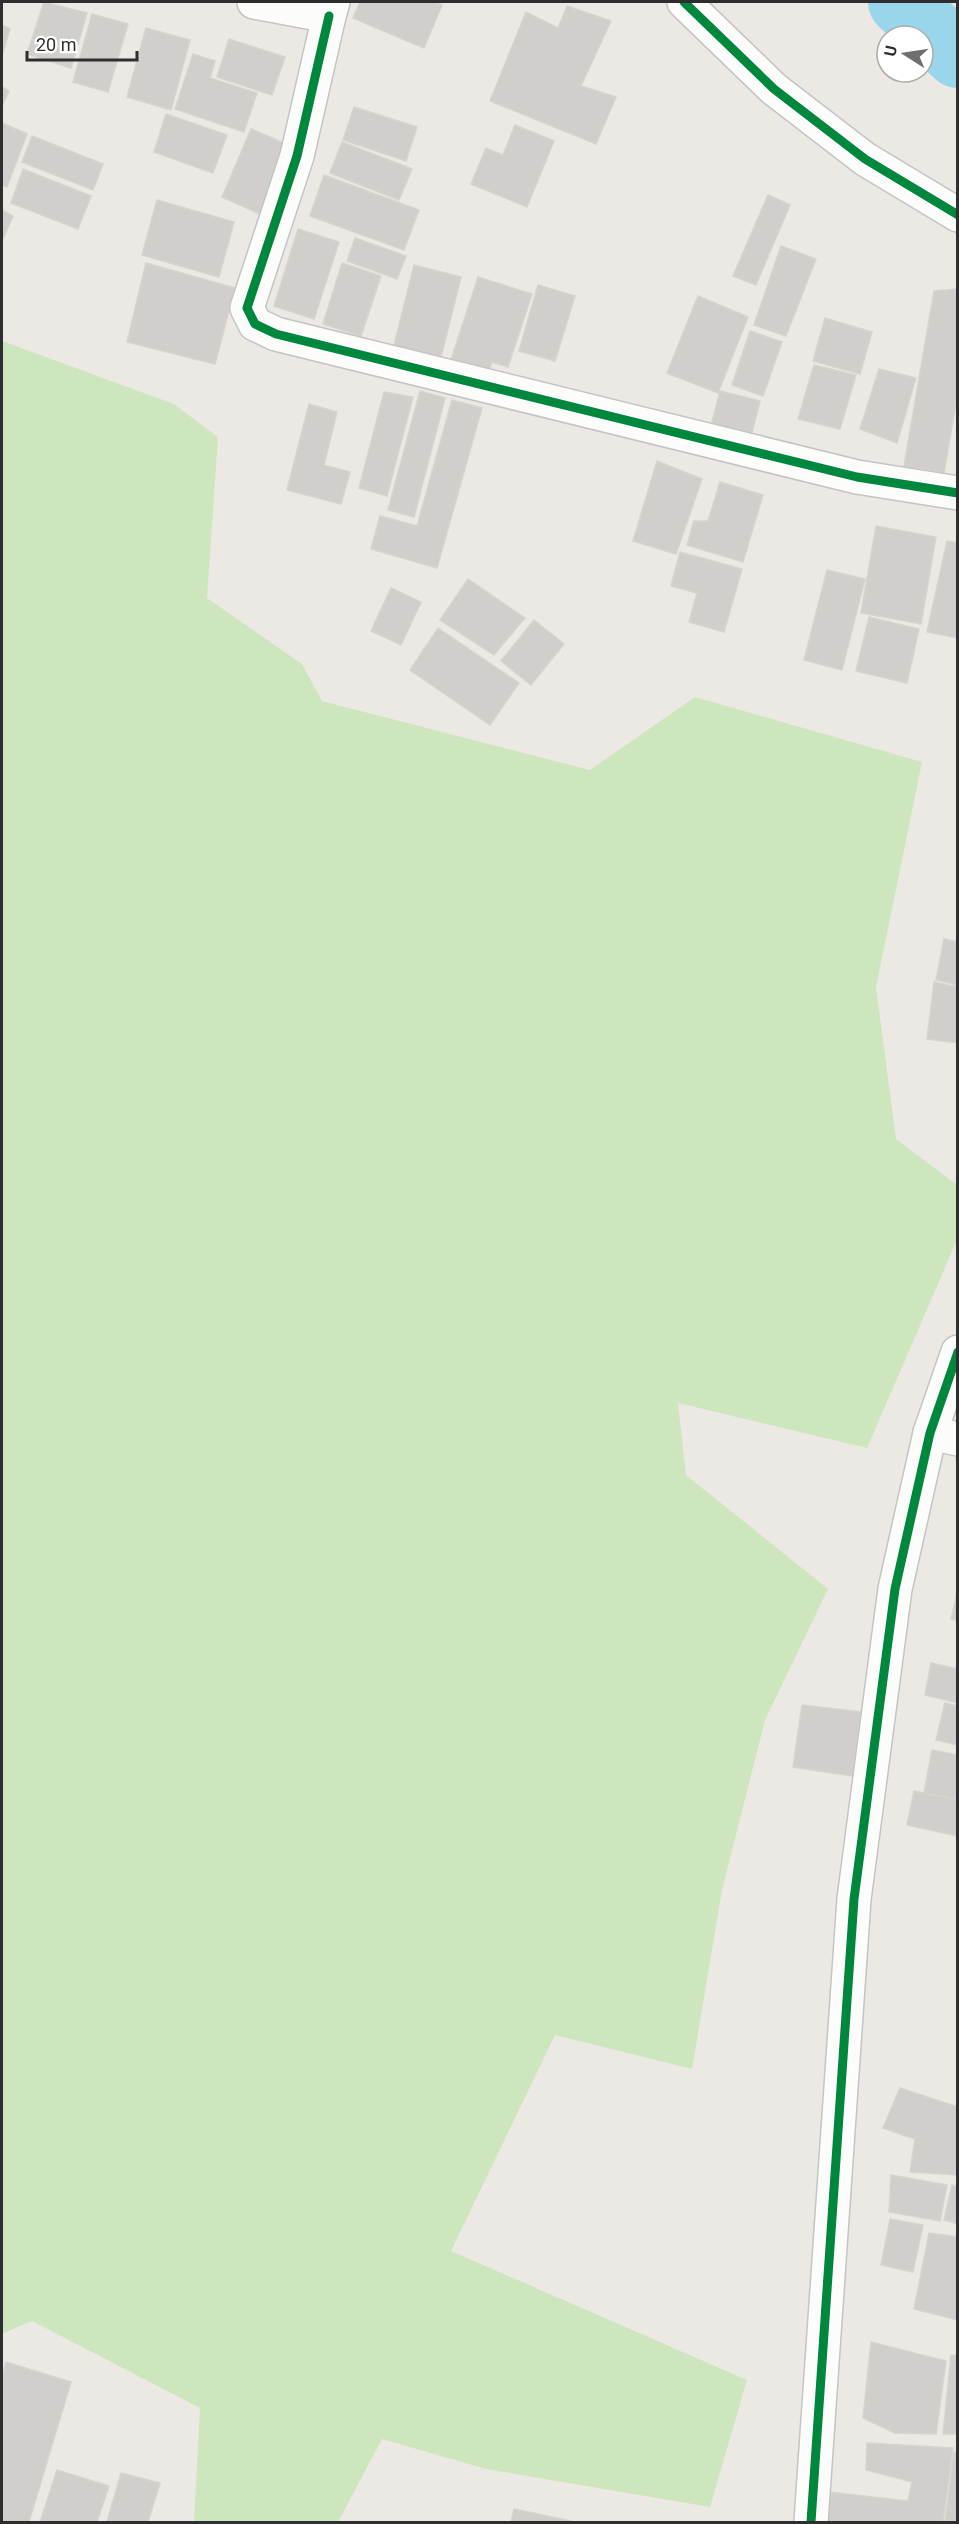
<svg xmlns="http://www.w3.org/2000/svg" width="959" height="2524" font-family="Roboto,sans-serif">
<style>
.green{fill:#cee6be}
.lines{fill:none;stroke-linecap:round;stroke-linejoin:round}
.river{stroke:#99d6ec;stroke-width:66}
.building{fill:#d1cecb;stroke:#d7d4d0;stroke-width:1.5}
.minor-casing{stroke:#c5c4c5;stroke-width:36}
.minor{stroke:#fcfcfb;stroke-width:33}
.cycleway-casing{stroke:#fff;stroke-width:13}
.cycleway{stroke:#00873e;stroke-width:9}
</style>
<rect width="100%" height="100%" fill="#ece8e4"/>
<path class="green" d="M2 341 174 404 218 437 207 598 302 664 322 701 590 770 695 697 922 762 876 987 896 1139 957 1185V1240L867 1448 678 1403 686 1475 828 1589 765 1720 722 1890 692 2069 555 2035 451 2251 747 2380 710 2507 486 2469 382 2439 338 2522H194L200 2408 32 2321 2 2334Z"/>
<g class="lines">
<path class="river" d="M901 2 958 55"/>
</g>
<g class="building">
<path d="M44 2 87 13 71 68 27 54Z"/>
<path d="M360 2H434L442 5 424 48 353 18Z"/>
<path d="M567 6 611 21 581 86 616 97 596 144 490 101 526 12 558 28Z"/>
<path d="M92 14 128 24 108 92 73 82Z"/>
<path d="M2 25 10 29 2 56Z"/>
<path d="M146 28 190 40 171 110 127 97Z"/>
<path d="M229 39 285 57 272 95 217 77Z"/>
<path d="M193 54 215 61 210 78 257 93 244 132 175 109Z"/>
<path d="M2 87 9 91 2 106Z"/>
<path d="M354 107 417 127 406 161 343 140Z"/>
<path d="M166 114 227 135 213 173 154 152Z"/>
<path d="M2 123 27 134 7 187 2 185Z"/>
<path d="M515 125 554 141 527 207 471 184 486 148 503 155Z"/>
<path d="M251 129 291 146 262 215 222 197Z"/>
<path d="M32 136 103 164 93 190 22 162Z"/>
<path d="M342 142 412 169 399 200 330 173Z"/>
<path d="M23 169 91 196 78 229 11 203Z"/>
<path d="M324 175 419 210 404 250 310 216Z"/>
<path d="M768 195 790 205 756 285 733 276Z"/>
<path d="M157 200 234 222 219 277 142 255Z"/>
<path d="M2 210 13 216 2 241Z"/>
<path d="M298 229 339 242 314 319 274 306Z"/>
<path d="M355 238 406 256 397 279 347 261Z"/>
<path d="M781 246 816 259 786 336 754 325Z"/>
<path d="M146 263 235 288 215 364 127 342Z"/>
<path d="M342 263 381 276 361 336 323 324Z"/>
<path d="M414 265 461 277 439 365 392 353Z"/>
<path d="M478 277 532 294 508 367 492 362 488 376 450 363Z"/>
<path d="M538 285 575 296 555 361 519 351Z"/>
<path d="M958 289V392L944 473 904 466 934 291Z"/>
<path d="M698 296 748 317 718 393 667 373Z"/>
<path d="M825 318 872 332 860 374 813 361Z"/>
<path d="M750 331 782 342 763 396 732 385Z"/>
<path d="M814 365 856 375 840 429 798 419Z"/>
<path d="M879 369 916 378 897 443 860 429Z"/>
<path d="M420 391 445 398 414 517 388 510Z"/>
<path d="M720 391 760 401 749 444 709 434Z"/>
<path d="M384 392 413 397 387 496 359 488Z"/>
<path d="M452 400 482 408 437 568 371 549 380 516 417 526Z"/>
<path d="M309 404 337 412 324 465 350 472 341 504 287 490Z"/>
<path d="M657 461 702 479 676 554 633 541Z"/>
<path d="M720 482 763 495 743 562 687 545 694 521H708Z"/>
<path d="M876 526 936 537 921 624 861 613Z"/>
<path d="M947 541 958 543V638L927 632Z"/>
<path d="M680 552 742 569 724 632 689 622 697 593 671 586Z"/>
<path d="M827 570 865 579 842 670 804 660Z"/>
<path d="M468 579 525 618 494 655 440 620Z"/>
<path d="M391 588 421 602 401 645 371 631Z"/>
<path d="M869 617 919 629 907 683 856 671Z"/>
<path d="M534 620 564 644 531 685 501 661Z"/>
<path d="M438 628 519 683 490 725 410 670Z"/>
<path d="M944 939 958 942V985L936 980Z"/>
<path d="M934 982 958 987V1043L927 1039Z"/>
<path d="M958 1590V1621L951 1619Z"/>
<path d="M931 1663 958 1669V1703L925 1695Z"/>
<path d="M945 1703 958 1706V1745L936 1740Z"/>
<path d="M802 1705 861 1712 852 1776 793 1767Z"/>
<path d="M932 1750 958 1755V1799L924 1793Z"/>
<path d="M914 1791 958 1800V1836L907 1825Z"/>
<path d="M900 2088 958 2107V2175L910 2172 915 2139 883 2128Z"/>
<path d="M891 2175 947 2185 940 2221 889 2212Z"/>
<path d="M952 2185 958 2187V2224L944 2220Z"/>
<path d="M890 2219 923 2225 913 2272 881 2265Z"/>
<path d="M929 2233 958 2237V2320L914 2309Z"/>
<path d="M871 2342 946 2361 936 2434 895 2433 863 2418Z"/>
<path d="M951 2355 958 2356V2434H943Z"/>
<path d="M6 2362 71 2382 29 2522H2V2377Z"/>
<path d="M867 2443 953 2448 943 2522H825L829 2492 908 2501 912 2482 866 2470Z"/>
<path d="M954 2452H958V2522L945 2521Z"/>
<path d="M57 2470 109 2486 97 2522H40Z"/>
<path d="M121 2473 160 2483 148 2522H107Z"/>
<path d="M514 2509 576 2522H511Z"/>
</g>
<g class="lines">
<g class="minor-casing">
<g id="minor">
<path d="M254 2 329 16 333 2"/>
<path d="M684 2 774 89 865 159 958 215"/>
<path d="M329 16 297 156 247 308 255 324 276 334 857 477 958 493"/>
<path d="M930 1433 958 1439"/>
<path d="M811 2522 854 1899 895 1589 930 1433 958 1352"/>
</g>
</g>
<use href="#minor" class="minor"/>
<g class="cycleway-casing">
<g id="cycleway">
<path d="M684 2 774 89 865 159 958 215"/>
<path d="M329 16 297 156 247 308 255 324 276 334 857 477 958 493"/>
<path d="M811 2522 854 1899 895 1589 930 1433 958 1352"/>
</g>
</g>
<use href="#cycleway" class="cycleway"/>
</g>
<rect width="959" height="2524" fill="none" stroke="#2e2e2e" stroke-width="6"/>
<g transform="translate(905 54) rotate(282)"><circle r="28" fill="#ffffff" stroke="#ababab" stroke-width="1.5"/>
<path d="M0-4.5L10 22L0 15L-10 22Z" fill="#706f6e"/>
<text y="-9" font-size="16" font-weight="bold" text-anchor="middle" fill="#2e2e2e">U</text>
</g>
<path d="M27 51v9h110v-9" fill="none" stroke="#2e2e2e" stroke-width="3"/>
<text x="36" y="51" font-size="18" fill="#2e2e2e" stroke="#ffffff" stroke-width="4.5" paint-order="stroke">20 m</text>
</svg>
